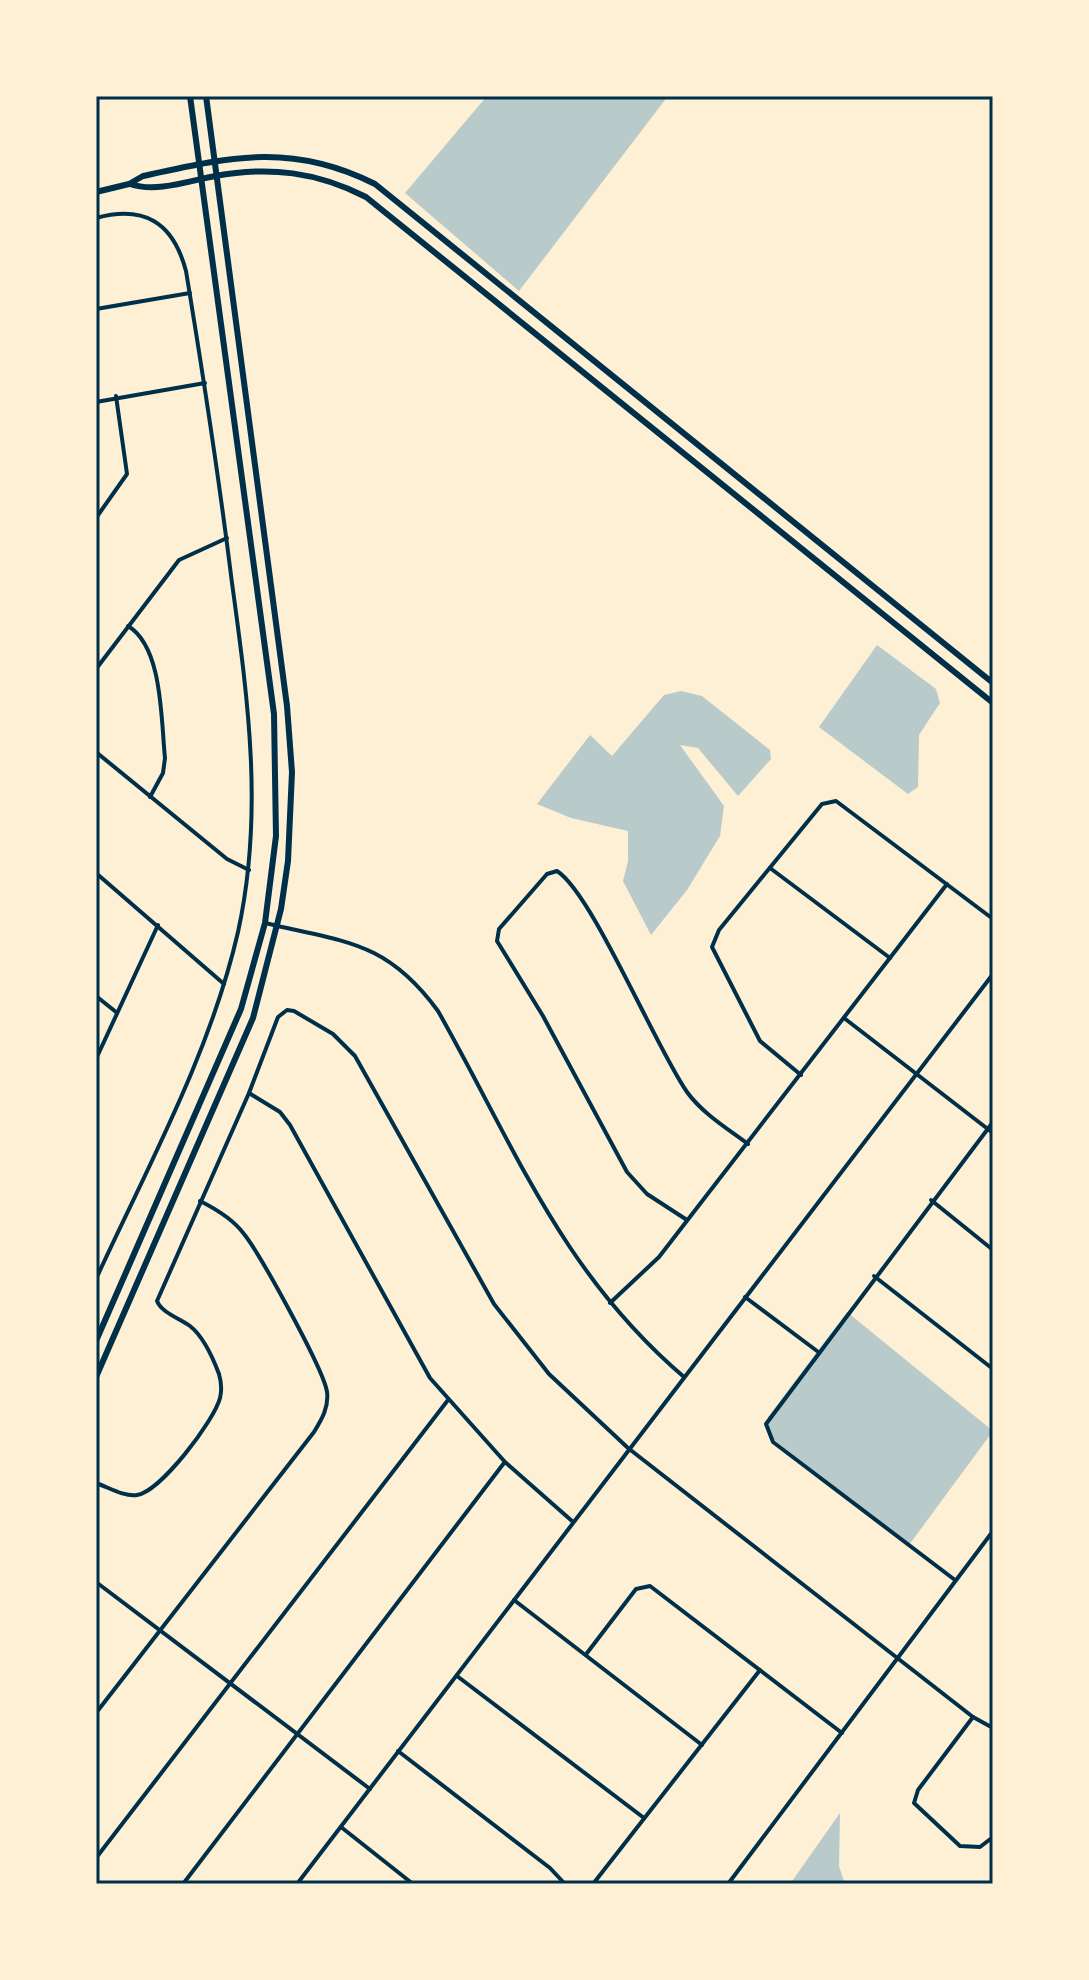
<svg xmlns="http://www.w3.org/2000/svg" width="1089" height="1980" font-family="'Exo 2',sans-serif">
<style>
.green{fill:#b9caca}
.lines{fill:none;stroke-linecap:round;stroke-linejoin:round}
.minor{stroke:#003049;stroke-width:4}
.secondary{stroke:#003049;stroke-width:6}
.primary{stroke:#003049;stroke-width:6}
.neatline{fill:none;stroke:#003049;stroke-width:3}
</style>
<rect width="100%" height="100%" fill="#fdf0d5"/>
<g class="green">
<path d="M487 96H668L519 291 405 193Z"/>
<path d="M877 645 936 689 940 703 919 735 918 787 908 794 819 727Z"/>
<path d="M681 691 702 696 770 750 771 759 738 796 698 748 680 745 724 806 720 836 687 890 651 935 623 881 628 861V831L571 818 537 804 590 735 612 756 664 695Z"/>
<path d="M847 1312 993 1431 909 1545 768 1435V1417Z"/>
<path d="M840 1813 839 1866 845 1884H790Z"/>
</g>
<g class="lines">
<g class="minor">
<path d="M96 218C144 205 173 222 186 271 203 374 219 478 232 583 248 700 264 814 238 932 210 1054 148 1166 96 1279"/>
<path d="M96 309 190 293"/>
<path d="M96 402 205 383"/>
<path d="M96 518 127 474 116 396"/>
<path d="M128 626C163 647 161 721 165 758L163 773 150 797"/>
<path d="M96 669 179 560 227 538"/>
<path d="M96 752 227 859 249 870"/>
<path d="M770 868 890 958"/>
<path d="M96 873 224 984"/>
<path d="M265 923C344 942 386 940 438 1011 515 1147 561 1272 684 1377"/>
<path d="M96 996 116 1012"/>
<path d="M844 1018 993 1133"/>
<path d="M96 1059 158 925"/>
<path d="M801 1075 760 1041 712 947 719 930 822 804 836 801 993 919"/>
<path d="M249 1093 280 1112 290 1125 430 1378 505 1462 572 1521"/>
<path d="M931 1200 993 1250"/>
<path d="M687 1220 647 1194 627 1172 543 1016 497 941 499 929 547 874 557 871C592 893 656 1048 687 1092 702 1113 728 1129 748 1144"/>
<path d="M874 1276 993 1369"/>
<path d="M745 1297 817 1351"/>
<path d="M610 1303 659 1257 947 884"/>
<path d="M96 1483C108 1487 124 1497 137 1495 161 1491 214 1421 220 1398 222 1390 221 1381 219 1374 213 1358 204 1337 190 1326 179 1318 162 1313 157 1301L249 1093 278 1017 287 1010 294 1011 333 1034 355 1056 494 1304 549 1374 628 1448 973 1717 993 1728"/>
<path d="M955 1580 773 1442 766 1424 993 1122"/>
<path d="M96 1582 370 1789"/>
<path d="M514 1600 702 1745"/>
<path d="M587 1653 636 1589 650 1586 842 1733"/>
<path d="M457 1676 644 1818"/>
<path d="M96 1713 314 1432C322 1419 329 1407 327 1392 324 1370 260 1254 244 1234 233 1219 216 1209 200 1201"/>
<path d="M973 1717 918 1790 914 1803 960 1846 980 1847 993 1837"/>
<path d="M398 1751 550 1868 565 1884"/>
<path d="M341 1827 413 1884"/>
<path d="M96 1858 448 1400"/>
<path d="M183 1884 504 1463"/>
<path d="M297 1884 993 974"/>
<path d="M593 1884 760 1670"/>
<path d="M728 1884 993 1531"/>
</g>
<g class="secondary">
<path d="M130 184C156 193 189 181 215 176 270 166 317 172 366 197L993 703"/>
<path d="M96 192 129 184 143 176C230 157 291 142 375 184L993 683"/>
</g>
<g class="primary">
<path d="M96 1341 241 1009 265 923 276 836 274 714 190 96"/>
<path d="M96 1377 253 1018 281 909 288 861 292 772 287 706 206 96"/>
</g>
</g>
<rect width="1089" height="1980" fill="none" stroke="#fdf0d5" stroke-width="196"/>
<rect x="98" y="98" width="893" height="1784" class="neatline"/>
</svg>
